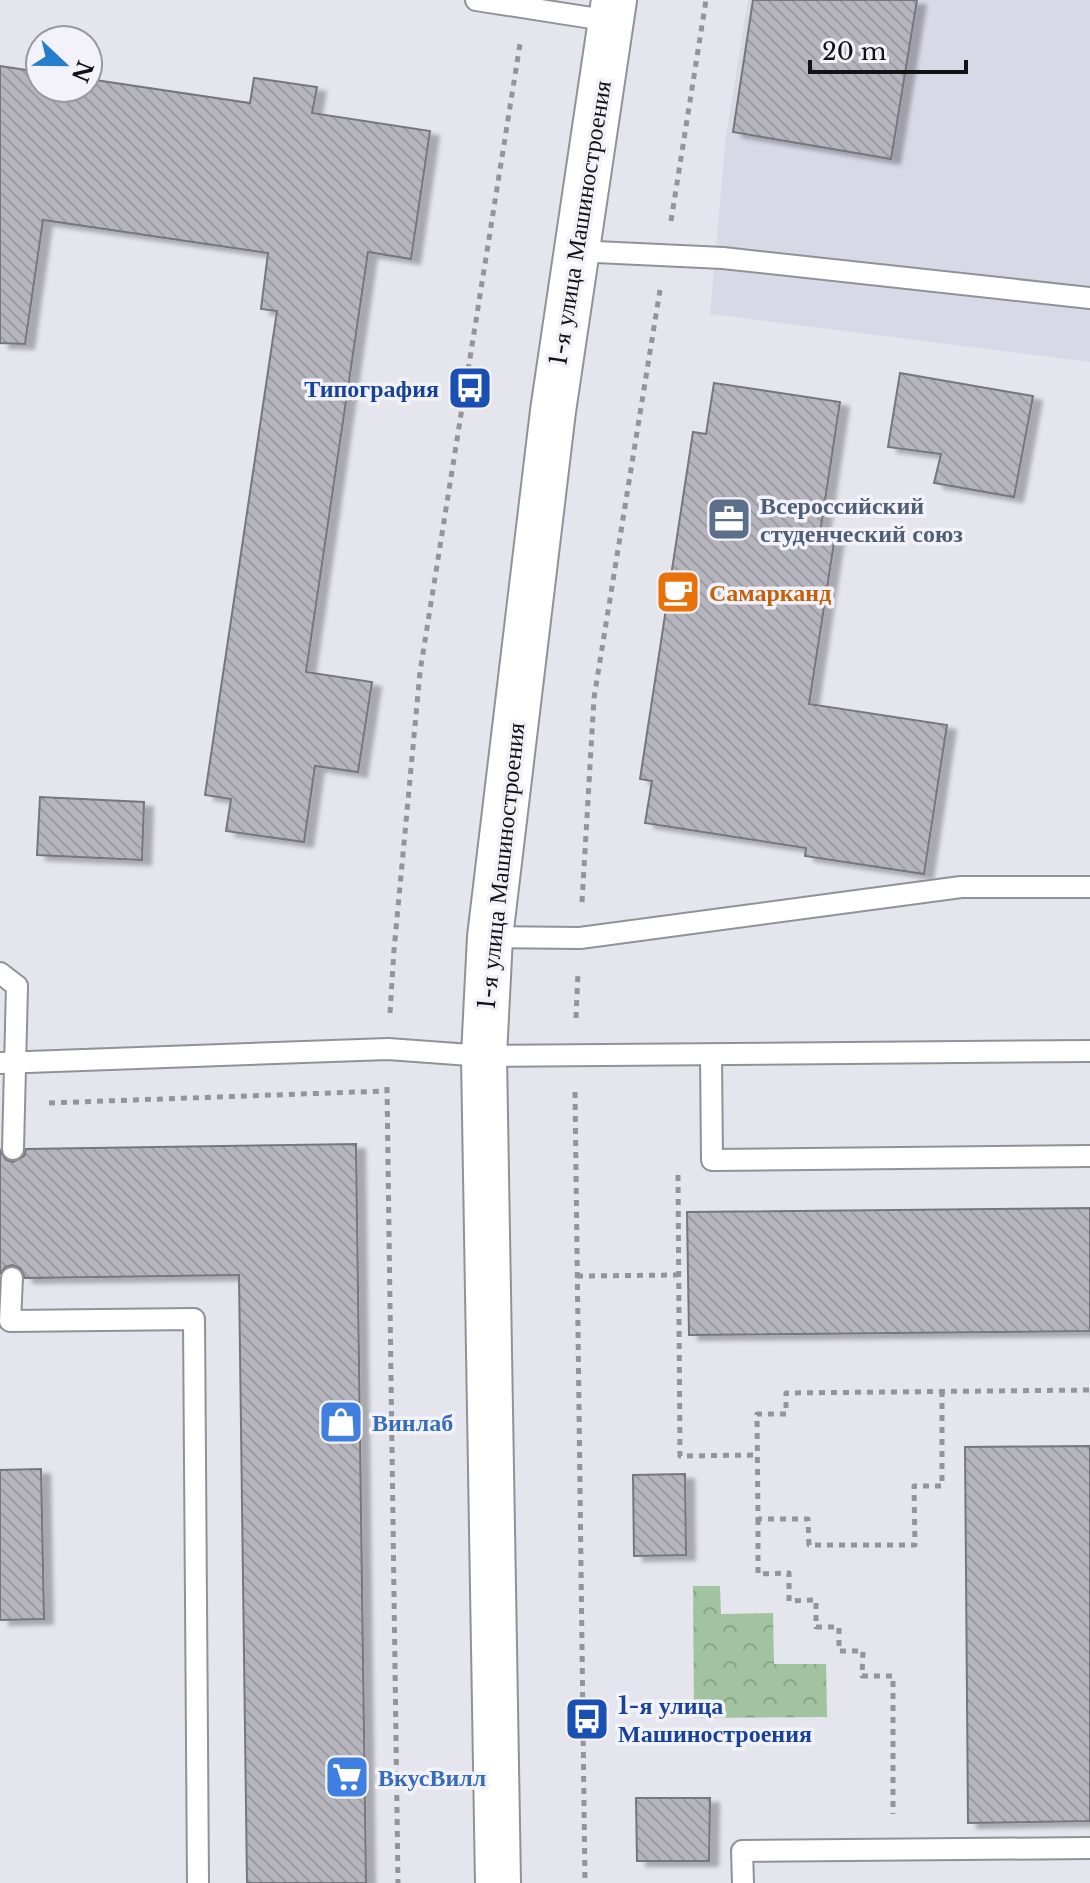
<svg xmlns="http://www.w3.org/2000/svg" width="1090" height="1883" font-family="'Libre Baskerville',serif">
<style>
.built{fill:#d9d8e7}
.park{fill:url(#park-crowns)}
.building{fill:url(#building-back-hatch);stroke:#77767d;stroke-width:2;filter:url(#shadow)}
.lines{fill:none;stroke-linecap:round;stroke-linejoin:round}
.service-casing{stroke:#919198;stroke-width:24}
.tertiary-casing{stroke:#919198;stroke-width:48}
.path{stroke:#949499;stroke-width:5;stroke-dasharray:6 6;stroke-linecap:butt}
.service{stroke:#fff;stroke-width:20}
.tertiary{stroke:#fff;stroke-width:44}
.labels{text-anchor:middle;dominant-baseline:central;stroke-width:7;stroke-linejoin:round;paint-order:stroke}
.street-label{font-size:24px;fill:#121214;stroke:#f3f2fa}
.transit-label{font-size:24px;font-weight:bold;fill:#164399;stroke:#f3f2fa;text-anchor:end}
.service-label{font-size:24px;font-weight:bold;fill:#4e5e75;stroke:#f3f2fa;text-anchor:start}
.food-label{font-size:24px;font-weight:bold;fill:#c56008;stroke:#f3f2fa;text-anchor:start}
.shop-label{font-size:24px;font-weight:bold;fill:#366cbe;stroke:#f3f2fa;text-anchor:start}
</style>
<defs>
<pattern id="park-crowns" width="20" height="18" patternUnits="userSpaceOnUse" patternTransform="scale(2)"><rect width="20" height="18" fill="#a1c3a0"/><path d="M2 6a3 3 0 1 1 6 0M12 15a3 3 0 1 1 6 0" fill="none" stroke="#8aa689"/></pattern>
<pattern id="building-back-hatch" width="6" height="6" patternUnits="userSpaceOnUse" patternTransform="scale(2)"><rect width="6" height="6" fill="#b6b5bd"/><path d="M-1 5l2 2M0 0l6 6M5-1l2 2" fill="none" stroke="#9b9ba2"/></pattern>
<filter id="shadow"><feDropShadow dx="9" dy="5" stdDeviation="2" flood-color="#0004"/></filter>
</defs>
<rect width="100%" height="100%" fill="#e5e5ed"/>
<path class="built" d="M748 0H1090V362L710 314 726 136Z"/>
<path class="park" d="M693 1586H720L721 1614 773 1613 774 1664H826L827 1717 694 1718Z"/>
<g class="building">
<path d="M753 0H917L891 159 733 132Z"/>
<path d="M0 66 40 72V88H88V79L250 103 254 78 317 87 312 113 430 131 411 259 368 252 306 672 372 682 358 772 315 766 304 842 226 831 231 799 205 795 277 311 261 309 268 253 43 220 25 344 0 343Z"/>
<path d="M900 373 1033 396 1014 497 934 483 941 454 888 447Z"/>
<path d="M714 383 840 402 820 533 835 536 809 704 947 725 924 874 805 856 806 848 645 823 652 781 640 779 693 432 706 434Z"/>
<path d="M40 797 144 802 142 860 37 855Z"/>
<path d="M356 1144 366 1883H247L239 1275 25 1278 20 1268 12 1265 5 1267 0 1274V1150L6 1160 13 1162 24 1156 26 1149Z"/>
<path d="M1090 1208V1331L689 1335 687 1212Z"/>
<path d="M1090 1446V1821L968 1823 965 1447Z"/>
<path d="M41 1469 44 1619 0 1620V1470Z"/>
<path d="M685 1474 686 1555 634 1556 633 1475Z"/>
<path d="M636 1798H710L709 1861H637Z"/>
</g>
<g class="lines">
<g class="service-casing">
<g id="service">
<path d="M476 0 611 21"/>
<path d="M575 251 723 258 1090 298"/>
<path d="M490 937 580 938 961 887H1090"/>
<path d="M0 973 17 986 13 1149"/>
<path d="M711 1055 712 1160 1090 1156"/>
<path d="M0 1063 388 1049 484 1056 1090 1051"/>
<path d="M12 1278 10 1321 194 1319 198 1883"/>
<path d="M743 1883 742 1851 1090 1848"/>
</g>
</g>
<g class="tertiary-casing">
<path id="tertiary" d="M498 1883 484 1056 490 937 553 411 614 0"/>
</g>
<g class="path">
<path d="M671 221 706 0"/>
<path d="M582 902 594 698 660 290"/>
<path d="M390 1013 394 950 420 672 520 44"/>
<path d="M576 1018 578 972"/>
<path d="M387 1087 398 1883"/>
<path d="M575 1092 585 1883"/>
<path d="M49 1103 386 1091"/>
<path d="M678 1175 680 1456 757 1455"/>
<path d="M577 1276 678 1275"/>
<path d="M942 1391V1486H914L915 1545H809L808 1519H758L757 1414H786V1393L1090 1390"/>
<path d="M758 1519V1574L789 1573V1601L816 1600V1627H839V1651H863L862 1676H893V1814"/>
</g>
<use href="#service" class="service"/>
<use href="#tertiary" class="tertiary"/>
</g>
<defs>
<g id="bus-square" transform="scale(2.3)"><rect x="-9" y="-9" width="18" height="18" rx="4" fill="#1a4fb4" stroke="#f3f2fa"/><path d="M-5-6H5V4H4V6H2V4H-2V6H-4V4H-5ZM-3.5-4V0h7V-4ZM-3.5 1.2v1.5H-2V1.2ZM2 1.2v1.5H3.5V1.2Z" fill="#fff"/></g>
<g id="office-square" transform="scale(2.3)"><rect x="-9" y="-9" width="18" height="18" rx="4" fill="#5c6f8a" stroke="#f3f2fa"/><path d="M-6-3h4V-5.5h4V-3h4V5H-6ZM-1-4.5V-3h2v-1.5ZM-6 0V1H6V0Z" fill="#fff"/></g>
<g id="cafe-square" transform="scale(2.3)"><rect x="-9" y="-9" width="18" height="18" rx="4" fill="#e8710a" stroke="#f3f2fa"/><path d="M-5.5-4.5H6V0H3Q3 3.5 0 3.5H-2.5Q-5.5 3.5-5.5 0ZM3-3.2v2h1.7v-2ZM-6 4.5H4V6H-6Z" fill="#fff"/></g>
<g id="shop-square" transform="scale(2.3)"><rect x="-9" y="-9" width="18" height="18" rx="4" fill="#3f7fe0" stroke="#f3f2fa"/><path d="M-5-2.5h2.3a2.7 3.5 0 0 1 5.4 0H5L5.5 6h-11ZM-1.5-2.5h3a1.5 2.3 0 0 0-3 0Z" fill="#fff"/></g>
<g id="supermarket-square" transform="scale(2.3)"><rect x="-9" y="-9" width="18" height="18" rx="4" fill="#3f7fe0" stroke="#f3f2fa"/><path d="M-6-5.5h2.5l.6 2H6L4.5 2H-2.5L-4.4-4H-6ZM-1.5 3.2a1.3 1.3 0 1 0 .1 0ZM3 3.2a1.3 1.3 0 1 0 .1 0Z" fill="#fff"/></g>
</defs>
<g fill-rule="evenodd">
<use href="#bus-square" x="470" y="388"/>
<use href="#office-square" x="729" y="519"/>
<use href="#cafe-square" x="678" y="592"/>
<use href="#shop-square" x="341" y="1422"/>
<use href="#bus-square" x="587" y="1719"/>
<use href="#supermarket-square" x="347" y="1777"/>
</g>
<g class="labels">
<g class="street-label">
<text transform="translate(580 223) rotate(-81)">1-я улица Машиностроения</text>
<text transform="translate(501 866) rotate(-84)">1-я улица Машиностроения</text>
</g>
<g class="transit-label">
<text x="439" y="388">Типография</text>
<text x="618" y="1705" text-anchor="start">1-я улица<tspan x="618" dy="28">Машиностроения</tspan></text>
</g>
<g class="service-label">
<text x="760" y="505">Всероссийский<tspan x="760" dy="28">студенческий союз</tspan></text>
</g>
<g class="food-label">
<text x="709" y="592">Самарканд</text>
</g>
<g class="shop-label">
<text x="372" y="1422">Винлаб</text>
<text x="378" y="1777">ВкусВилл</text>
</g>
</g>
<g transform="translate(64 64) rotate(112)"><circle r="38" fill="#f3f2fa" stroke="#99989e" stroke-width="2"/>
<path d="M0-6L14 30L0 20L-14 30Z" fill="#267dcb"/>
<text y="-12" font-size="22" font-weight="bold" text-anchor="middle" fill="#121214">N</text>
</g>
<path d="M810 60v12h156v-12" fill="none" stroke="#121214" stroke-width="4"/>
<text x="822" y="60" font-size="24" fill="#121214" stroke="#f3f2fa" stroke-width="6" paint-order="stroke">20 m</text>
</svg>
